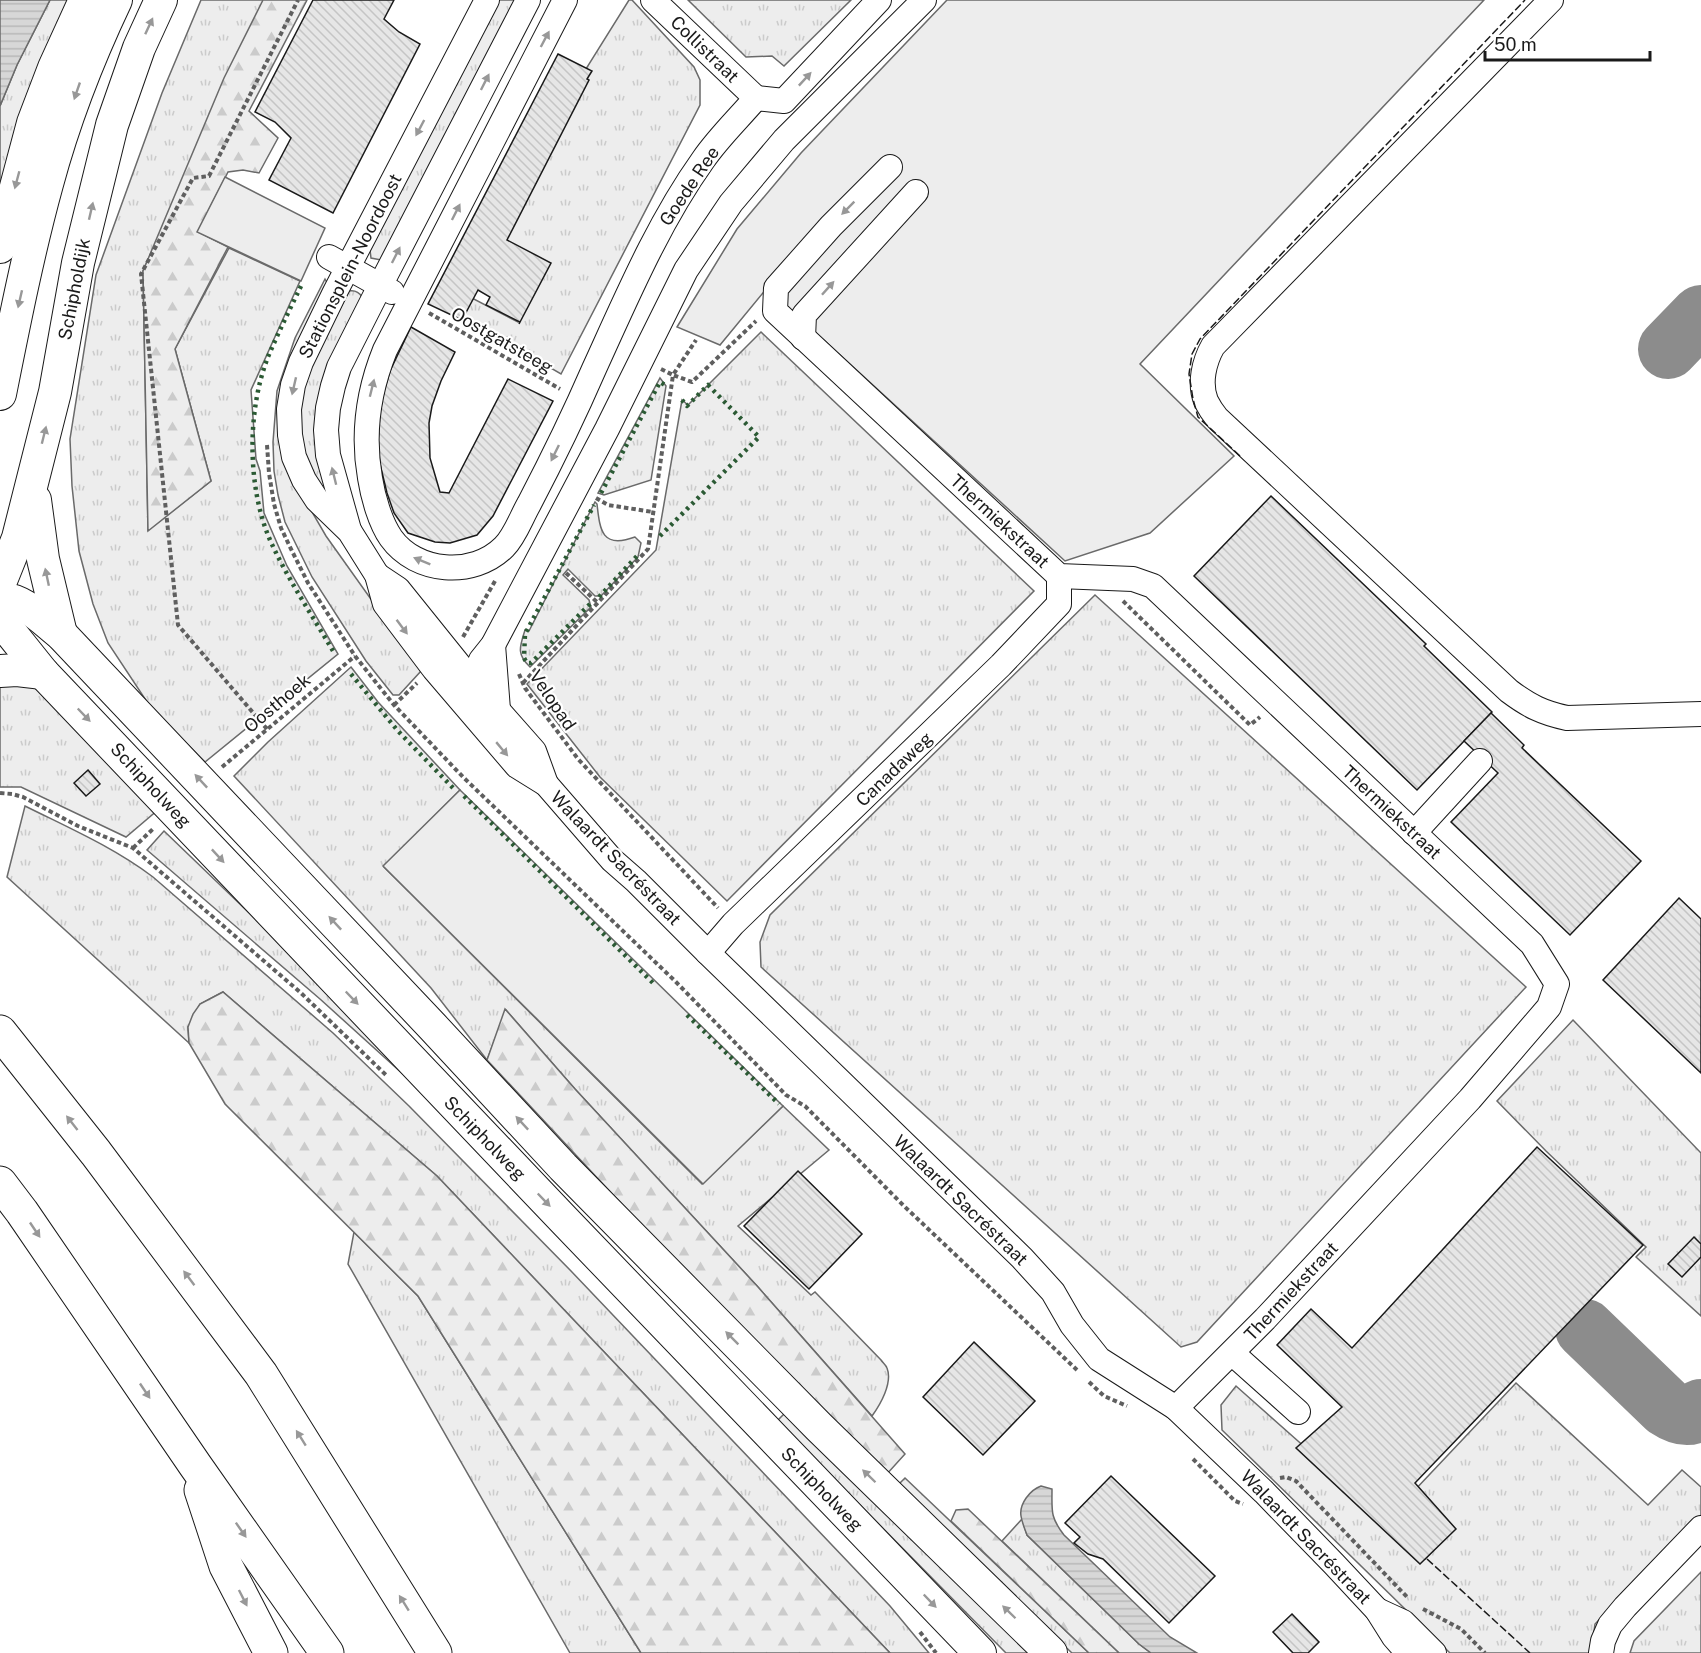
<svg xmlns="http://www.w3.org/2000/svg" width="1701" height="1653" font-family="'Public Sans',sans-serif">
<style>
.grass{fill:url(#grass-tufts);stroke:#6a6a6a;stroke-width:1.5}
.forest{fill:url(#forest-firs);stroke:#6a6a6a;stroke-width:1.5}
.built{fill:#ededed;stroke:#6a6a6a;stroke-width:1.5}
.water{fill:url(#water-rules);stroke:#6a6a6a;stroke-width:1.5}
.lines{fill:none;stroke-linecap:round;stroke-linejoin:round}
.taxiway{stroke:#8c8c8c;stroke-width:60}
.building{fill:url(#building-back-hatch);stroke:#1a1a1a;stroke-width:1.5}
.minor-casing{stroke:#1a1a1a;stroke-width:26}
.major-casing{stroke:#1a1a1a;stroke-width:34}
.highway-casing{stroke:#1a1a1a;stroke-width:35}
.path{stroke:#5f5f5f;stroke-width:4;stroke-dasharray:4.5 3;stroke-linecap:butt}
.minor{stroke:#fff;stroke-width:24}
.major{stroke:#fff;stroke-width:32}
.highway{stroke:#fff;stroke-width:33}
.hedge{stroke:#2b5a34;stroke-width:4.5;stroke-dasharray:3 4.5;stroke-linecap:butt}
.fence{stroke:#1a1a1a;stroke-width:1.5;stroke-dasharray:8 3;stroke-linecap:butt}
.oneway{fill:#989898}
.labels{text-anchor:middle;dominant-baseline:central;stroke-width:4.5;stroke-linejoin:round;paint-order:stroke}
.street-label{font-size:18px;fill:#1a1a1a;stroke:#fff}
</style>
<defs>
<pattern id="grass-tufts" width="24" height="20" patternUnits="userSpaceOnUse" patternTransform="scale(1.5)"><rect width="24" height="20" fill="#ededed"/><path d="M3 7l-1-3M5 7V3M7 7l1-3M15 17l-1-3M17 17v-4M19 17l1-3" fill="none" stroke="#cbcbcb"/></pattern>
<pattern id="forest-firs" width="22" height="20" patternUnits="userSpaceOnUse" patternTransform="scale(1.5)"><rect width="22" height="20" fill="#ededed"/><path d="M5 1l3.5 6h-7zM16 11l3.5 6h-7z" fill="#cbcbcb"/></pattern>
<pattern id="water-rules" width="6" height="5" patternUnits="userSpaceOnUse" patternTransform="scale(1.5)"><rect width="6" height="5" fill="#d7d7d7"/><path d="M0 2.5h6" fill="none" stroke="#b8b8b8"/></pattern>
<pattern id="building-back-hatch" width="6" height="6" patternUnits="userSpaceOnUse" patternTransform="scale(1.5)"><rect width="6" height="6" fill="#e6e6e6"/><path d="M-1 5l2 2M0 0l6 6M5-1l2 2" fill="none" stroke="#c5c5c5"/></pattern>
</defs>
<rect width="100%" height="100%" fill="#fff"/>
<g class="grass">
<path d="M50 0H76L0 191V106L17 65Z"/>
<path d="M201 0H267L143 271 148 530 211 481 175 349 229 248 300 281 251 390 256 459 260 471 264 513 287 566 338 654 205 762 151 708 108 643 93 604 79 551 72 486 70 439 96 275 162 93Z"/>
<path d="M499 0H518L381 260 371 258 370 250Z"/>
<path d="M629 0H632L694 67 700 80V105L561 374 463 317 472 298 518 322 546 269 499 244 584 72Z"/>
<path d="M688 0H851L784 66 772 56 746 57Z"/>
<path d="M325 279 330 288 284 395 301 493 326 536 420 668 421 671 399 695H393L366 661 312 577 285 522 278 495 274 471 273 442 277 391 295 338Z"/>
<path d="M349 291C355 290 359 292 362 297L326 373 327 494 315 477 304 455 300 429 299 407 309 369Z"/>
<path d="M761 332 1034 591 727 901 600 777 527 684 656 550 682 400 688 405Z"/>
<path d="M660 378 666 386 651 480 604 495 598 493Z"/>
<path d="M595 502 597 504C600 531 602 549 635 537L641 543 638 557 601 596H595L568 569 563 575 589 600 591 607 530 667C516 654 520 646 525 630L529 631Z"/>
<path d="M1095 595 1526 987 1197 1342 1181 1347 761 967 760 942 770 915Z"/>
<path d="M351 667 378 702 460 790 384 867 702 1184 783 1106 829 1150 738 1226 811 1295 815 1292 881 1360C883 1363 886 1365 887 1368 893 1383 880 1405 872 1416L758 1287 575 1089 506 1010 487 1060 431 988 234 776 268 742Z"/>
<path d="M11 682 38 687 159 809 126 837 21 787H0V686Z"/>
<path d="M25 806C69 828 113 847 153 877L333 1033 409 1106 571 1271 890 1606 929 1653H890L437 1176 223 992 200 1004 188 1027 189 1043 7 877Z"/>
<path d="M164 831 268 931 415 1085 320 999 147 850Z"/>
<path d="M1573 1020 1701 1153V1316L1636 1257 1646 1247 1546 1151 1497 1101Z"/>
<path d="M354 1232 418 1296 641 1653H570L348 1264Z"/>
<path d="M1516 1383 1648 1505 1682 1470 1701 1487V1515L1595 1624 1591 1653H1450L1222 1430 1221 1405 1236 1386 1307 1449 1425 1559 1453 1530 1413 1492Z"/>
<path d="M786 1412 1033 1653H1006L777 1421Z"/>
<path d="M905 1478 1089 1653H1072L897 1486Z"/>
<path d="M1022 1519 1027 1535 1139 1644 1151 1653H1119L1002 1541Z"/>
<path d="M1701 1572V1653H1630L1634 1641Z"/>
</g>
<g class="forest">
<path d="M263 0H307L249 111 278 138 259 173 243 170 228 172 198 232 228 247 175 349 211 481 148 531 143 271 224 78Z"/>
<path d="M223 992 437 1176 890 1653H641L418 1296 225 1104 189 1043 188 1027 193 1014 200 1004Z"/>
<path d="M505 1009 575 1089 758 1287 905 1454 886 1475 758 1350 487 1060Z"/>
<path d="M968 1509 1119 1653H1089L951 1521 956 1510Z"/>
</g>
<g class="built">
<path d="M947 0H1484L1140 364 1234 456 1150 533 1065 561 767 288 720 345 677 327 737 229 801 153Z"/>
<path d="M225 177 325 228 301 281 197 232Z"/>
<path d="M460 790 783 1106 703 1184 383 866Z"/>
</g>
<g class="water">
<path d="M0 0H50L17 65 0 106Z"/>
<path d="M1041 1486 1052 1489C1052 1511 1050 1517 1064 1535L1170 1637 1197 1653H1151L1139 1644 1027 1535C1025 1529 1022 1523 1021 1516 1019 1504 1030 1490 1041 1486Z"/>
</g>
<g class="lines">
<g class="taxiway">
<path d="M1668 349 1701 315"/>
<path d="M1585 1329 1666 1407C1678 1415 1689 1419 1701 1409"/>
</g>
</g>
<g class="building">
<path d="M313 0H394L384 19 399 32 420 44 333 213 269 180 291 138 275 122 255 112Z"/>
<path d="M558 54 592 71 587 79 589 80 507 240 551 263 519 324 520 322 486 305 490 297 478 290 462 320 428 304Z"/>
<path d="M411 327 455 352 441 381 432 406 429 423 430 458 440 492 449 493 508 379 553 401 493 516 477 535 450 543 435 542 408 533 394 513 387 493 380 464 378 442 380 412 384 391 390 371Z"/>
<path d="M1271 496 1426 644 1424 646 1492 712 1417 790 1194 576Z"/>
<path d="M1491 713 1524 745 1522 748 1641 861 1570 935 1451 822 1498 773 1464 741Z"/>
<path d="M88 770 100 784 86 796 74 783Z"/>
<path d="M1679 898 1701 919V1073L1603 980Z"/>
<path d="M1537 1147 1643 1245 1415 1483 1456 1529 1420 1564 1296 1448 1342 1407 1277 1345 1311 1309 1352 1348Z"/>
<path d="M798 1171 862 1234 809 1289 744 1226Z"/>
<path d="M1694 1237 1701 1244V1257L1682 1277 1668 1264Z"/>
<path d="M974 1342 1035 1401 983 1455 923 1397Z"/>
<path d="M1111 1476 1215 1576 1169 1623 1103 1559 1088 1554 1074 1543 1080 1537 1065 1523Z"/>
<path d="M1292 1614 1319 1642 1308 1653H1293L1273 1632Z"/>
</g>
<g class="lines">
<g class="minor-casing">
<g id="minor">
<path d="M487 0 335 292 301 362 293 385 289 409 290 435 294 457 304 480 317 500 350 532 377 575 385 604 434 669 517 766 546 784 612 860 636 881 708 953 1022 1258 1053 1292 1072 1325 1099 1359 1176 1408 1264 1492 1334 1564 1377 1610 1394 1637 1408 1653"/>
<path d="M565 0 385 350C368 392 362 433 370 478 373 497 380 522 391 538 416 573 473 578 504 547 515 536 521 518 529 504 552 460 574 415 594 369 626 299 658 223 703 160 718 138 739 118 756 98"/>
<path d="M653 0 756 98"/>
<path d="M1551 0 1213 346C1204 362 1199 383 1206 401 1209 407 1213 413 1217 418L1509 691C1529 706 1543 713 1567 718L1701 714"/>
<path d="M756 98 784 101 879 0"/>
<path d="M890 167 831 226 776 288 775 311 1059 576 1133 579 1153 586 1532 944 1557 984 1549 1007 1470 1099 1265 1319 1176 1408"/>
<path d="M329 257 392 292"/>
<path d="M803 338 804 315 916 192"/>
<path d="M349 530 328 455 326 430 328 408 333 386 339 367 380 286 528 0"/>
<path d="M377 575 398 589 472 681 534 751 546 784"/>
<path d="M493 645 498 710"/>
<path d="M466 705 472 681 481 660 493 645 607 429 686 270 731 203 784 140 924 0"/>
<path d="M1414 833 1480 761"/>
<path d="M708 953 733 924 1001 665 1059 604V576"/>
<path d="M1232 1353 1298 1412"/>
<path d="M1377 1610 1403 1622 1434 1653"/>
<path d="M1601 1653 1603 1641 1610 1625 1625 1607 1701 1528"/>
</g>
</g>
<g class="major-casing">
<g id="major">
<path d="M0 247 33 123 54 68 85 0"/>
<path d="M0 394C14 324 28 253 47 184 64 121 88 59 116 0"/>
<path d="M35 500 43 559 61 634"/>
<path d="M0 583 18 538 55 392 78 263 112 125 139 48 161 0"/>
<path d="M0 598C25 600 42 619 61 634L433 1027 563 1167 819 1427 1051 1653"/>
<path d="M0 615 7 628 43 673 563 1219 980 1653"/>
<path d="M0 671 17 670 43 673"/>
</g>
</g>
<g class="highway-casing">
<g id="highway">
<path d="M0 1032 96 1153 261 1374 435 1653"/>
<path d="M0 1183 22 1212 195 1465 327 1653"/>
<path d="M201 1490 226 1566 271 1653"/>
</g>
</g>
<g class="path">
<path d="M429 313 560 389"/>
<path d="M661 369 673 375 696 340"/>
<path d="M267 445 269 473 274 504 281 528 292 551 308 583 355 656 394 705 464 778 676 982 786 1095 805 1106 904 1206 1077 1370"/>
<path d="M596 498 608 505 653 512"/>
<path d="M566 573 598 603"/>
<path d="M1123 601 1250 725 1260 717"/>
<path d="M463 637 495 581"/>
<path d="M519 674 525 688 578 759 718 908"/>
<path d="M523 683 648 549 673 375 692 382 756 321"/>
<path d="M394 705 417 683"/>
<path d="M267 729 178 625 141 274 193 178 209 176 298 0"/>
<path d="M222 767 355 656"/>
<path d="M0 793 12 794 23 797 78 826 133 848 301 993 386 1075"/>
<path d="M133 848 154 828"/>
<path d="M1089 1382 1104 1396 1127 1406"/>
<path d="M1193 1459 1235 1501 1243 1504"/>
<path d="M1280 1478 1286 1477 1296 1481 1408 1598"/>
<path d="M1423 1609 1461 1629 1485 1653"/>
<path d="M920 1632 936 1653"/>
</g>
<use href="#minor" class="minor"/>
<use href="#major" class="major"/>
<use href="#highway" class="highway"/>
<g class="hedge">
<path d="M301 286C290 309 278 333 268 357 247 410 247 487 270 540 287 578 312 615 333 651"/>
<path d="M601 493 660 382 665 385"/>
<path d="M660 536 759 437 708 385 687 406 682 400"/>
<path d="M599 597 637 556"/>
<path d="M590 604 531 663H527L524 658 525 634 594 505"/>
<path d="M351 674 398 731 455 790"/>
<path d="M464 796 653 983"/>
<path d="M687 1015 779 1104"/>
</g>
<g class="fence">
<path d="M1240 456 1198 417 1193 399 1189 374 1192 354 1200 339 1525 0"/>
<path d="M1427 1559 1530 1653"/>
</g>
</g>
<defs><path id="oneway-solid" d="M-6-.8H1V-3.2L6.5 0L1 3.2V.8H-6Z" transform="scale(1.5)"/></defs>
<g class="oneway">
<use href="#oneway-solid" transform="translate(149 26) rotate(-65)"/>
<use href="#oneway-solid" transform="translate(545 39) rotate(-62)"/>
<use href="#oneway-solid" transform="translate(805 79) rotate(-47)"/>
<use href="#oneway-solid" transform="translate(485 82) rotate(-63)"/>
<use href="#oneway-solid" transform="translate(77 91) rotate(109)"/>
<use href="#oneway-solid" transform="translate(420 128) rotate(118)"/>
<use href="#oneway-solid" transform="translate(17 180) rotate(105)"/>
<use href="#oneway-solid" transform="translate(848 208) rotate(135)"/>
<use href="#oneway-solid" transform="translate(91 211) rotate(-77)"/>
<use href="#oneway-solid" transform="translate(456 212) rotate(-63)"/>
<use href="#oneway-solid" transform="translate(396 255) rotate(-63)"/>
<use href="#oneway-solid" transform="translate(828 288) rotate(-48)"/>
<use href="#oneway-solid" transform="translate(20 299) rotate(103)"/>
<use href="#oneway-solid" transform="translate(294 386) rotate(103)"/>
<use href="#oneway-solid" transform="translate(372 388) rotate(-76)"/>
<use href="#oneway-solid" transform="translate(44 435) rotate(-76)"/>
<use href="#oneway-solid" transform="translate(555 453) rotate(116)"/>
<use href="#oneway-solid" transform="translate(334 476) rotate(-104)"/>
<use href="#oneway-solid" transform="translate(422 561) rotate(-158)"/>
<use href="#oneway-solid" transform="translate(47 577) rotate(-102)"/>
<use href="#oneway-solid" transform="translate(402 627) rotate(53)"/>
<use href="#oneway-solid" transform="translate(84 715) rotate(46)"/>
<use href="#oneway-solid" transform="translate(502 749) rotate(50)"/>
<use href="#oneway-solid" transform="translate(201 781) rotate(-133)"/>
<use href="#oneway-solid" transform="translate(218 856) rotate(47)"/>
<use href="#oneway-solid" transform="translate(335 923) rotate(-133)"/>
<use href="#oneway-solid" transform="translate(352 998) rotate(46)"/>
<use href="#oneway-solid" transform="translate(72 1123) rotate(-128)"/>
<use href="#oneway-solid" transform="translate(522 1123) rotate(-133)"/>
<use href="#oneway-solid" transform="translate(544 1200) rotate(46)"/>
<use href="#oneway-solid" transform="translate(35 1230) rotate(56)"/>
<use href="#oneway-solid" transform="translate(189 1278) rotate(-127)"/>
<use href="#oneway-solid" transform="translate(732 1338) rotate(-135)"/>
<use href="#oneway-solid" transform="translate(145 1391) rotate(56)"/>
<use href="#oneway-solid" transform="translate(301 1438) rotate(-122)"/>
<use href="#oneway-solid" transform="translate(869 1476) rotate(-136)"/>
<use href="#oneway-solid" transform="translate(241 1530) rotate(55)"/>
<use href="#oneway-solid" transform="translate(243 1598) rotate(63)"/>
<use href="#oneway-solid" transform="translate(930 1601) rotate(46)"/>
<use href="#oneway-solid" transform="translate(404 1603) rotate(-122)"/>
<use href="#oneway-solid" transform="translate(1009 1612) rotate(-136)"/>
</g>
<g class="labels">
<g class="street-label">
<text transform="translate(705 49) rotate(44)">Collistraat</text>
<text transform="translate(689 186) rotate(-56)">Goede Ree</text>
<text transform="translate(350 266) rotate(-63)">Stationsplein-Noordoost</text>
<text transform="translate(74 289) rotate(-79)">Schipholdijk</text>
<text transform="translate(502 340) rotate(30)">Oostgatsteeg</text>
<text transform="translate(1000 521) rotate(43)">Thermiekstraat</text>
<text transform="translate(553 700) rotate(56)">Velopad</text>
<text transform="translate(277 703) rotate(-40)">Oosthoek</text>
<text transform="translate(894 769) rotate(-44)">Canadaweg</text>
<text transform="translate(151 785) rotate(47)">Schipholweg</text>
<text transform="translate(1392 812) rotate(43)">Thermiekstraat</text>
<text transform="translate(616 858) rotate(46)">Walaardt Sacréstraat</text>
<text transform="translate(485 1138) rotate(46)">Schipholweg</text>
<text transform="translate(961 1200) rotate(44)">Walaardt Sacréstraat</text>
<text transform="translate(1291 1291) rotate(-47)">Thermiekstraat</text>
<text transform="translate(822 1489) rotate(46)">Schipholweg</text>
<text transform="translate(1306 1537) rotate(46)">Walaardt Sacréstraat</text>
</g>
</g>
<path d="M1485 51v9h165v-9" fill="none" stroke="#1a1a1a" stroke-width="3"/>
<text x="1494" y="51" font-size="18" fill="#1a1a1a" stroke="#ffffff" stroke-width="4.5" paint-order="stroke">50 m</text>
</svg>
